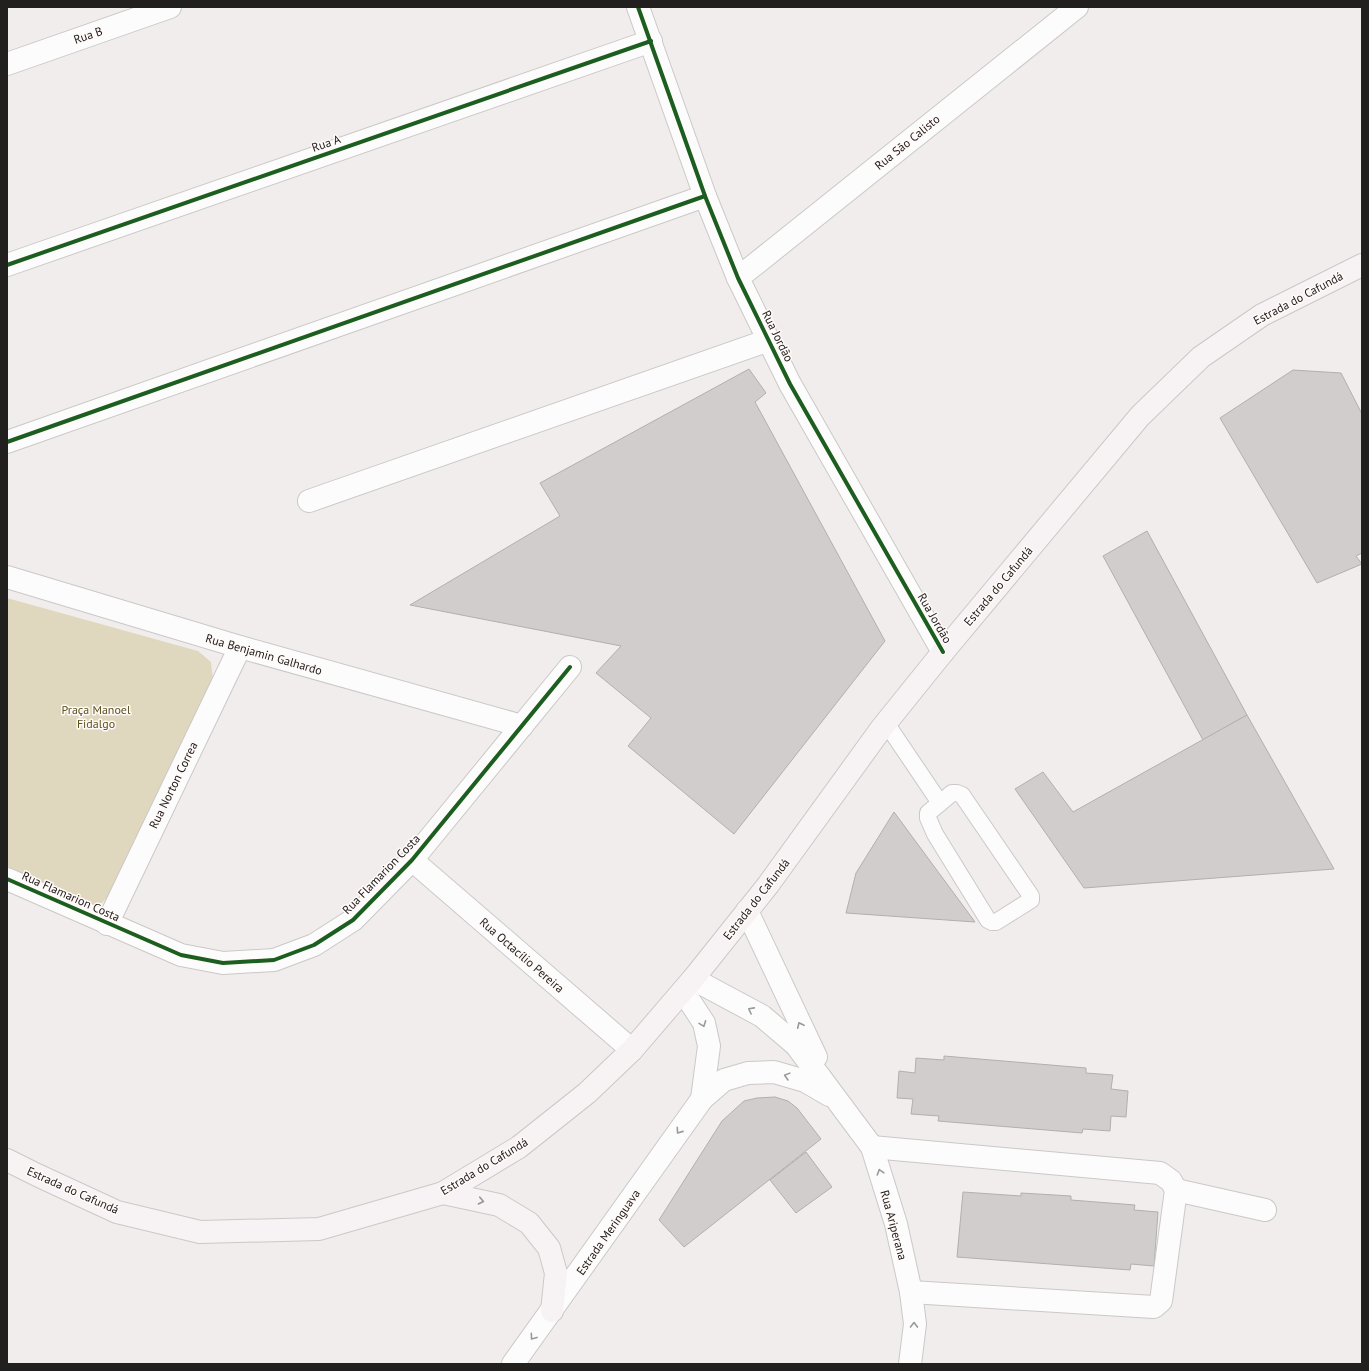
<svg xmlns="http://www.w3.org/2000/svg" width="1369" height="1371" font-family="'PT Sans',sans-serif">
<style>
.green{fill:#dfd8bf}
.building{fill:#d0cdcc;stroke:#b2afad}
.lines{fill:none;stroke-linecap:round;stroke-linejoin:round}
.service-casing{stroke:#cbc8c7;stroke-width:18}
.minor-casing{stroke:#cbc8c7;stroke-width:24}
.tertiary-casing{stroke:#cbc8c7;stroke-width:24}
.secondary-casing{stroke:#cbc8c7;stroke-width:24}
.service{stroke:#fdfcfc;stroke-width:16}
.minor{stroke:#fdfcfc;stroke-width:22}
.tertiary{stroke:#fdfcfc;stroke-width:22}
.secondary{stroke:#f7f3f4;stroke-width:22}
.cycleway-casing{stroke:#fffaf8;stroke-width:6}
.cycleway{stroke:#1b5e20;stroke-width:4}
.oneway{stroke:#9a9999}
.oneway2{stroke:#979494}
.labels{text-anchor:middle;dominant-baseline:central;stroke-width:3;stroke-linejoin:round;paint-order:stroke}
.street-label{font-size:12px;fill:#22201f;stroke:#fffaf8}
.park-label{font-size:12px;fill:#5c511d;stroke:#fffaf8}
</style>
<rect width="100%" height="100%" fill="#f1edec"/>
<path class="green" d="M7 598 198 651 211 662 213 680 111 893 102 903 87 904 7 866Z"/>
<g class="building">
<path d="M749 369 766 393 755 402 885 641 734 834 628 746 651 718 596 673 621 646 410 605 560 516 540 483Z"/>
<path d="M1293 370 1341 373 1362 414V553L1356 556 1362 564 1317 583 1220 418Z"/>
<path d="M1147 531 1247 715 1203 740 1103 556Z"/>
<path d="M1247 715 1334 869 1084 888 1015 789 1043 772 1073 812Z"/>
<path d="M894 812 975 922 846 913 856 873Z"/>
<path d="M944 1056 1086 1068V1073L1113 1075 1111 1089 1128 1091 1126 1117 1111 1116 1110 1131 1083 1129 1082 1133 938 1121 939 1116 911 1114 913 1099 897 1098 899 1071 915 1073 916 1058 944 1060Z"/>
<path d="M775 1097 788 1101 797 1108 821 1139 684 1247 659 1220 722 1121 744 1101 757 1098Z"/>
<path d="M806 1152 832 1187 796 1213 770 1180Z"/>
<path d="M963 1192 1021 1196V1193L1071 1196V1200L1135 1205 1134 1210 1158 1212 1154 1266 1131 1264 1130 1270 957 1257Z"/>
</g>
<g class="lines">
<g class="service-casing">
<g id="service">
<path d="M886 723 940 803"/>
<path d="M952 793H957L962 795 1031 896V900L996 922H992L988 920 935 834 928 818V813Z"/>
</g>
</g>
<g class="minor-casing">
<g id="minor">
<path d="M638 7 705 196 738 278 790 384 943 652"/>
<path d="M7 64 170 7"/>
<path d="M7 265 651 41"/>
<path d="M738 278 1077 7"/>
<path d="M7 442 705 196"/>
<path d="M309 501 769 340"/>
<path d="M7 577 240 647 522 726"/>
<path d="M412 860 632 1050"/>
<path d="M7 879 181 955 223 963 274 960 314 945 353 920 412 860 570 667"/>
<path d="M107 924 240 647"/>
<path d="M872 1147 1160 1173 1171 1181 1176 1190 1161 1301 1154 1307 911 1292"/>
<path d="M1176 1190 1265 1210"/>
</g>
</g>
<g class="tertiary-casing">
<g id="tertiary">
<path d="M747 911 816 1057"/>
<path d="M693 979 762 1016 796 1045 872 1147 896 1224 911 1292 915 1324 910 1364"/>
<path d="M683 991 704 1023 709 1046 702 1099"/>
<path d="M513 1364 702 1099 724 1080 748 1073 774 1072 805 1081 829 1095"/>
</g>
</g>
<g class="secondary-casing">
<g id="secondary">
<path d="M7 1160 37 1175 117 1212 200 1232 319 1229 443 1193 519 1147 587 1093 632 1050 693 979 768 885 881 729 943 652 1140 416 1201 357 1262 315 1362 265"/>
<path d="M443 1193 499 1205 529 1223 549 1248 556 1273 552 1311"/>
</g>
</g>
<use href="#service" class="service"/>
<use href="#minor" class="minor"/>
<use href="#tertiary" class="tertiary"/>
<use href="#secondary" class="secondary"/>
<g class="cycleway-casing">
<g id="cycleway">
<path d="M638 7 705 196 738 278 790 384 943 652"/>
<path d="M7 265 651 41"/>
<path d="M7 442 705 196"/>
<path d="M7 879 181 955 223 963 274 960 314 945 353 920 412 860 570 667"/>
</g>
</g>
<use href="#cycleway" class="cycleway"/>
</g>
<defs><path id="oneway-chevron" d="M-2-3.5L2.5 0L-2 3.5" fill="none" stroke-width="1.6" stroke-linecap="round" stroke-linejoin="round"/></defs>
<g class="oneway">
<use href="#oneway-chevron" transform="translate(751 1010) rotate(-152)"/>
<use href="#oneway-chevron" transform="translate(703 1024) rotate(69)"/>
<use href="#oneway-chevron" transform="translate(800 1025) rotate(-115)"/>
<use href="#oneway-chevron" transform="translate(787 1076) rotate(-165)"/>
<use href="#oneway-chevron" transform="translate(679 1131) rotate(125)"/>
<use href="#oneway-chevron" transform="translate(880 1172) rotate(-107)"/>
<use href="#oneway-chevron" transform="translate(914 1325) rotate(-89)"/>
<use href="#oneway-chevron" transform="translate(533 1337) rotate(126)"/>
</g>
<use class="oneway2" href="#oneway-chevron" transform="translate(481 1201) rotate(12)"/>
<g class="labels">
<g class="street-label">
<text transform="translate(88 35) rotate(-19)">Rua B</text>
<text transform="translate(907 142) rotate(-39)">Rua São Calisto</text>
<text transform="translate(326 143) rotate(-19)">Rua A</text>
<text transform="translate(1298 298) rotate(-28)">Estrada do Cafundá</text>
<text transform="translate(778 336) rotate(64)">Rua Jordão</text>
<text transform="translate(998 586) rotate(-50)">Estrada do Cafundá</text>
<text transform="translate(935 618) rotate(60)">Rua Jordão</text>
<text transform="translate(264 654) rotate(16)">Rua Benjamin Galhardo</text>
<text transform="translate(173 785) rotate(-64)">Rua Norton Correa</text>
<text transform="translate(381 874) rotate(-46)">Rua Flamarion Costa</text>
<text transform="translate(71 896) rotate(24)">Rua Flamarion Costa</text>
<text transform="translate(756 899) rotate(-52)">Estrada do Cafundá</text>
<text transform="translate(522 955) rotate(41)">Rua Octacílio Pereira</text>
<text transform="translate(484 1166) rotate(-31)">Estrada do Cafundá</text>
<text transform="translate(73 1190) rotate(24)">Estrada do Cafundá</text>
<text transform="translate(894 1225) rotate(75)">Rua Ariperana</text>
<text transform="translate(608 1232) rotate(-55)">Estrada Meringuava</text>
</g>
<g class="park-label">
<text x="96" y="709">Praça Manoel<tspan x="96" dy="14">Fidalgo</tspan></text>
</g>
</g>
<rect width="1369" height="1371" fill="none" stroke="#22201f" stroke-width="16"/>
</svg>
